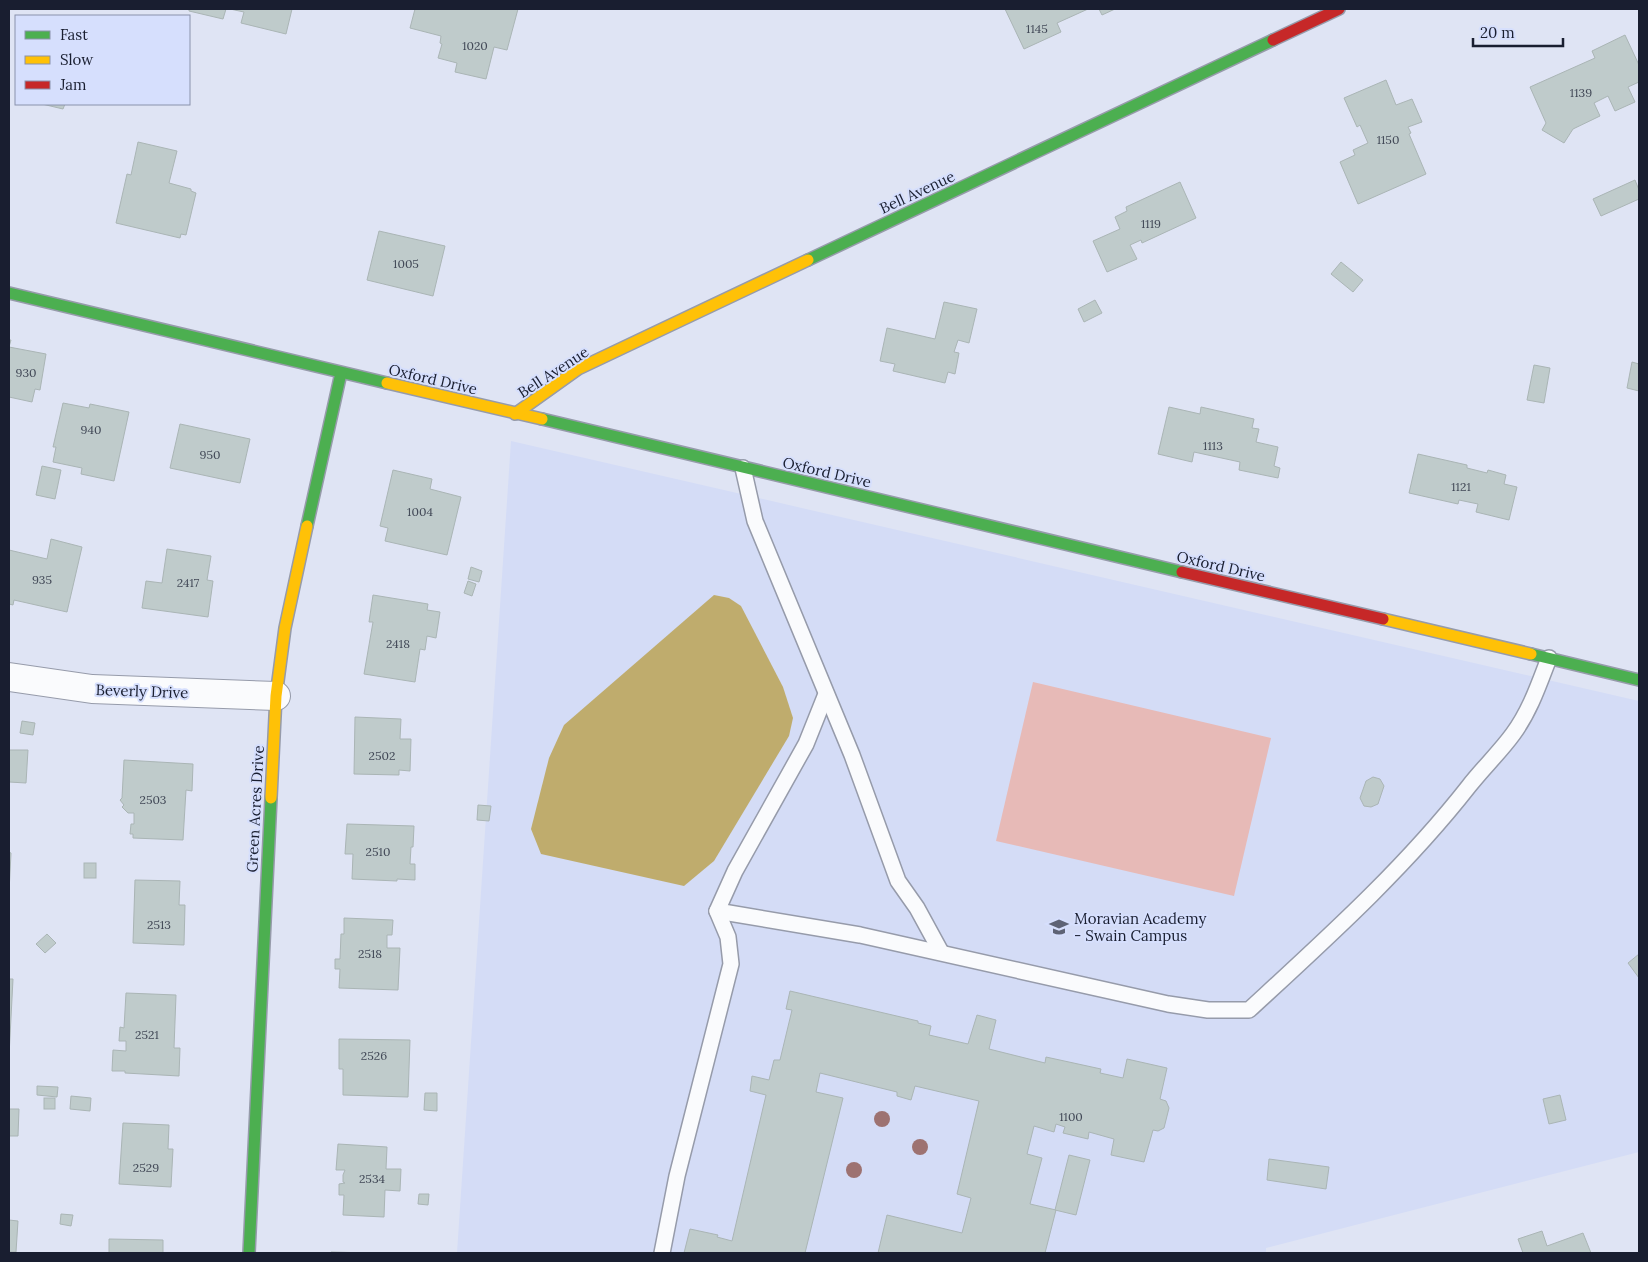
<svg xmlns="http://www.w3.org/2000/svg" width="1648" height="1262" font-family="Lora,serif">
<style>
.built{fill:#d4dcf6}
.green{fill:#e7bab7}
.water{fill:#bfac6d}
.building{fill:#bfcbcb;stroke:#aab5b5}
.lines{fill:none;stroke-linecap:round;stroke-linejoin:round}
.lane-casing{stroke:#969baa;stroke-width:18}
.street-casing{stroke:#969baa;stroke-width:30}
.fast-casing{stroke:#969baa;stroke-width:14}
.slow-casing{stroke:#969baa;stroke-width:14}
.jam-casing{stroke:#969baa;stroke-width:14}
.lane{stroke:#fafbfd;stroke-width:15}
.street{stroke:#fafbfd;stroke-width:28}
.fast{stroke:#4caf50;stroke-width:11}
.slow{stroke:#ffc107;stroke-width:11}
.jam{stroke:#c62828;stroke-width:11}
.tree{fill:#9d7271}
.labels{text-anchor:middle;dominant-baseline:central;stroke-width:4;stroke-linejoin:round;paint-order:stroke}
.number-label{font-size:12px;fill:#424957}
.street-label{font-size:15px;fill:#191e30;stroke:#d6dffd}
.poi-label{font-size:15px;fill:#191e30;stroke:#d6dffd;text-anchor:start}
</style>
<rect width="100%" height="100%" fill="#dfe4f4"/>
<path class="built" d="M511 441 1639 701V1152L1266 1248V1253H457Z"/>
<path class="green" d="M1033 682 1271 738 1234 896 996 841Z"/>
<path class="water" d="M714 595 729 598 741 606 783 687 793 718 789 736 714 861 684 886 541 854 531 829 549 758 564 725Z"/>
<g class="building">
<path d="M189 9H226L223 19 189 11Z"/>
<path d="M230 9H292L286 34 241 23 244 12Z"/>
<path d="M415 9H518L507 50 494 47 486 79 455 72 457 63 438 58 442 44 440 43 441 36 410 28Z"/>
<path d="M1005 9H1088L1057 23 1061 32 1024 49Z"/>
<path d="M1099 9H1115L1102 15Z"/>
<path d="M1625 35 1639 65V82L1628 87 1635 102 1615 111 1608 96 1594 103 1600 116 1573 129 1564 143 1542 130 1546 123 1530 87 1595 58 1592 51Z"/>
<path d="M1386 80 1396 105 1412 99 1422 122 1408 127 1411 133 1409 134 1426 174 1358 204 1340 162 1355 155 1353 150 1368 143 1360 125 1357 127 1344 98Z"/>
<path d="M42 104H65L63 109Z"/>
<path d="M138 142 177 151 169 183 191 189V191L196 193 186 235 181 234 180 238 116 223 127 174 131 175Z"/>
<path d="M1635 180 1639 190V199L1601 216 1593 199Z"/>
<path d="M1180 182 1196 218 1142 243 1141 240 1130 245 1137 259 1107 272 1093 241 1120 229 1115 217 1127 211 1126 207Z"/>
<path d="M379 231 445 246 433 296 367 280Z"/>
<path d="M1341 262 1363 280 1353 292 1331 274Z"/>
<path d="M1095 300 1102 313 1084 322 1078 309Z"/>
<path d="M944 302 977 309 969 343 958 340 954 352 959 353 955 374 948 372 945 383 893 371 895 364 880 361 887 328 935 339Z"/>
<path d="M9 340H11L9 347 46 354 40 390 35 389 32 402 9 397Z"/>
<path d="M1632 362 1639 364V391L1627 388Z"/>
<path d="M1534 365 1550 368 1544 403 1527 400Z"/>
<path d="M63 403 89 408 90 404 129 412 114 481 81 474 82 468 53 462 56 447H53Z"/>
<path d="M1169 407 1200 414 1201 407 1254 419 1252 428 1259 429 1256 442 1278 447 1274 466 1280 468 1278 478 1239 470 1240 462 1194 452 1192 462 1158 454Z"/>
<path d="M180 424 250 439 240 483 170 468Z"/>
<path d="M1418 454 1467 465V468L1487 473 1488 470 1506 475 1504 484 1517 487 1509 520 1476 512 1478 504 1459 500 1458 504 1409 493Z"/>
<path d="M42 466 61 470 55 499 36 495Z"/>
<path d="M393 470 432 479 430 489 461 497 447 555 385 541 388 528 380 526Z"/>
<path d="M51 539 82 547 67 612 14 600 13 605 9 604V550L47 559Z"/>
<path d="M167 549 211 556 207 580 213 581 208 617 142 608 146 581 162 583Z"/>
<path d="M471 567 482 571 479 582 468 579Z"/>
<path d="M468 581 476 584 472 596 464 593Z"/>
<path d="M373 595 428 604 427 610 440 612 436 638 427 636 425 650 420 649 415 682 364 674 373 622H369Z"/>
<path d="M355 717 401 719 400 739H411L410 771 399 770V775L354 774Z"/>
<path d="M22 721 35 723 33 735 20 733Z"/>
<path d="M9 750H28L26 783 9 782Z"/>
<path d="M124 760 193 764 192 791 186 790 183 840 133 838V834H130L131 824H134V813H128L122 807 124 805 120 800 122 798Z"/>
<path d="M1373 777 1380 779 1384 786 1378 804 1371 807 1364 806 1360 798 1366 781Z"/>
<path d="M478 805 491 806 489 821 477 820Z"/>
<path d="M347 824 414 826 413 847H411L410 864H415V880L397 879V881L352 879 353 854H345Z"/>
<path d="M9 852 11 853 9 892Z"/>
<rect x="84" y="863" width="12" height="15"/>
<path d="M135 880 180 881 179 905H185L184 945 133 943Z"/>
<path d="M344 918 393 920 392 935H387V948H400L398 990 339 988 340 969H335V959H340L341 934H344Z"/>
<path d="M47 934 56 943 45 953 36 944Z"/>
<path d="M1639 954V978L1628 963Z"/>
<path d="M9 979H13L9 1056Z"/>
<path d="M790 991 918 1021V1023L931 1026 929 1035 968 1044 977 1015 996 1020 989 1049 1045 1063 1046 1057 1101 1069 1100 1073 1123 1078 1127 1059 1167 1068 1160 1099 1166 1101 1169 1108 1164 1128 1158 1131 1153 1130 1144 1162 1111 1155 1114 1139 1089 1132 1088 1139 1063 1133 1065 1127 1056 1124 1054 1132 1034 1126 1027 1154 1042 1158 1030 1204 1056 1210 1045 1253H878L887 1215 962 1233 971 1198 957 1194 979 1101 915 1086 911 1100 897 1096V1092L820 1073 816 1092 843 1098 805 1253H684L690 1229 718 1235 717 1237 732 1241 766 1095 750 1091 752 1076 769 1080 774 1060H780L792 1010 786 1009Z"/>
<path d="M126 993 176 995 174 1048H180L179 1076 125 1073V1071H112L113 1050 126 1051V1041H119L120 1027 124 1028Z"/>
<path d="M339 1039 410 1040 408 1097 343 1095V1069H339Z"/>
<path d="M37 1086 58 1087 57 1097 37 1095Z"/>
<path d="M425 1093H437V1111L424 1110Z"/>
<path d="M1560 1095 1566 1120 1549 1124 1543 1099Z"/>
<path d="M71 1096 91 1098 90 1111 70 1109Z"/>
<rect x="44" y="1098" width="11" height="11"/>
<path d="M9 1109H19L18 1136H9Z"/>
<path d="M123 1123 169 1125 168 1149H173L171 1187 119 1184Z"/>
<path d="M338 1144 387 1147 386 1169H401L400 1191 385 1190 384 1217 343 1215 344 1195H339V1184L345 1183 343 1182V1175L345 1170H336Z"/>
<path d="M1069 1155 1090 1160 1076 1215 1055 1210Z"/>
<path d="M1269 1159 1329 1167 1326 1189 1267 1180Z"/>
<path d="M419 1194H429L428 1205 418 1204Z"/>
<path d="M61 1214 73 1215 71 1226 60 1224Z"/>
<path d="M9 1220 18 1221 16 1252H9Z"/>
<path d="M1542 1231 1547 1246 1583 1233 1591 1253H1523L1518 1239Z"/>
<path d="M109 1239 163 1240V1253H109Z"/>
<path d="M331 1252 370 1253H331Z"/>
</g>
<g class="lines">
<g class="lane-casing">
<g id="lane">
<path d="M743 468 755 521 852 755 898 881 917 908 941 952"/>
<path d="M717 911 860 935 1168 1004 1208 1010H1249C1326 939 1404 869 1469 786 1483 768 1500 752 1513 734 1530 711 1539 684 1549 658"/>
<path d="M662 1253 677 1176 731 964 728 937 717 911 735 871 806 744 826 694"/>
</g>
</g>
<g class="street-casing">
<path id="street" d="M9 677 92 689 276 696"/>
</g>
<g class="fast-casing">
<g id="fast">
<path d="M808 260 1273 40"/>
<path d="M9 293 387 383"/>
<path d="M542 419 1182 572"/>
<path d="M307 526 341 373"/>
<path d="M1531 654 1639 680"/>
<path d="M249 1253 271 798"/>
</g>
</g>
<g class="slow-casing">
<g id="slow">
<path d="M387 383 542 419"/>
<path d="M515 414 578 369 808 260"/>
<path d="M1383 619 1531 654"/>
<path d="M271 798 276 696 285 628 307 526"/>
</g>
</g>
<g class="jam-casing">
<g id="jam">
<path d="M1273 40 1339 9"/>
<path d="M1182 572 1383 619"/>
</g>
</g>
<use href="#lane" class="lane"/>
<use href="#street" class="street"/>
<use href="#fast" class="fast"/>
<use href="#slow" class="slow"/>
<use href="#jam" class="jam"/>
</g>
<g class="tree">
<circle cx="882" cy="1119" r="8"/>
<circle cx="920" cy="1147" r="8"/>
<circle cx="854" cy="1170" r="8"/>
</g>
<defs>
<g id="school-bare" transform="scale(1.5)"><path d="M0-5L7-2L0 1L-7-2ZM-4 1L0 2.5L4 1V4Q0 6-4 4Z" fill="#5e6375" stroke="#d6dffd" stroke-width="2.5" paint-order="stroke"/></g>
</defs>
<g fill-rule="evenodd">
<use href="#school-bare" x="1059" y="927"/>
</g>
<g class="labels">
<g class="number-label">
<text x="1037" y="28">1145</text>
<text x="475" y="45">1020</text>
<text x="1581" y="92">1139</text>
<text x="1388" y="139">1150</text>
<text x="1151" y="223">1119</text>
<text x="406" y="263">1005</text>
<text x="26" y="372">930</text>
<text x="91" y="429">940</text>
<text x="1213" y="445">1113</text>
<text x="210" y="454">950</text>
<text x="1461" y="486">1121</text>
<text x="420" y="511">1004</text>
<text x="42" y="579">935</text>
<text x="188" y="582">2417</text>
<text x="398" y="643">2418</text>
<text x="382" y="755">2502</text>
<text x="153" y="799">2503</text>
<text x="378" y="851">2510</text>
<text x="159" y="924">2513</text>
<text x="370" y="953">2518</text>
<text x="147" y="1034">2521</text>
<text x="374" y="1055">2526</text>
<text x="1071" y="1116">1100</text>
<text x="146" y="1167">2529</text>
<text x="372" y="1178">2534</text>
</g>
<g class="street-label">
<text transform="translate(917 192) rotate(-25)">Bell Avenue</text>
<text transform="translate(553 372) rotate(-33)">Bell Avenue</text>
<text transform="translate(433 379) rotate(13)">Oxford Drive</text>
<text transform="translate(827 472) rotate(13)">Oxford Drive</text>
<text transform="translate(1221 566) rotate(13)">Oxford Drive</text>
<text transform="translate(142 691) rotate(2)">Beverly Drive</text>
<text transform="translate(255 809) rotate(-87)">Green Acres Drive</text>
</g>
<g class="poi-label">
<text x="1074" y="918">Moravian Academy<tspan x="1074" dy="17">- Swain Campus</tspan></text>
</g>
</g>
<rect width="1648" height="1262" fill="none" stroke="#191e30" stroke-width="20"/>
<rect x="15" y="15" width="175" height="90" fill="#d6dffd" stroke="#8a92ab"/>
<rect x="25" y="31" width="25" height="8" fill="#4caf50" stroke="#8a92ab"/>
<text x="60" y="40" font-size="15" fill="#191e30">Fast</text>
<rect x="25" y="56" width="25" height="8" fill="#ffc107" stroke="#8a92ab"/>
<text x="60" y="65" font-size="15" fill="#191e30">Slow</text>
<rect x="25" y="81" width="25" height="8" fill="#c62828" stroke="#8a92ab"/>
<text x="60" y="90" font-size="15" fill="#191e30">Jam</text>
<path d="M1473 38v8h90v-8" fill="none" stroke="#191e30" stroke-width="2.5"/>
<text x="1480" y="38" font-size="15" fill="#191e30" stroke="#d6dffd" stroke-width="4" paint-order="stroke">20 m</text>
</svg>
